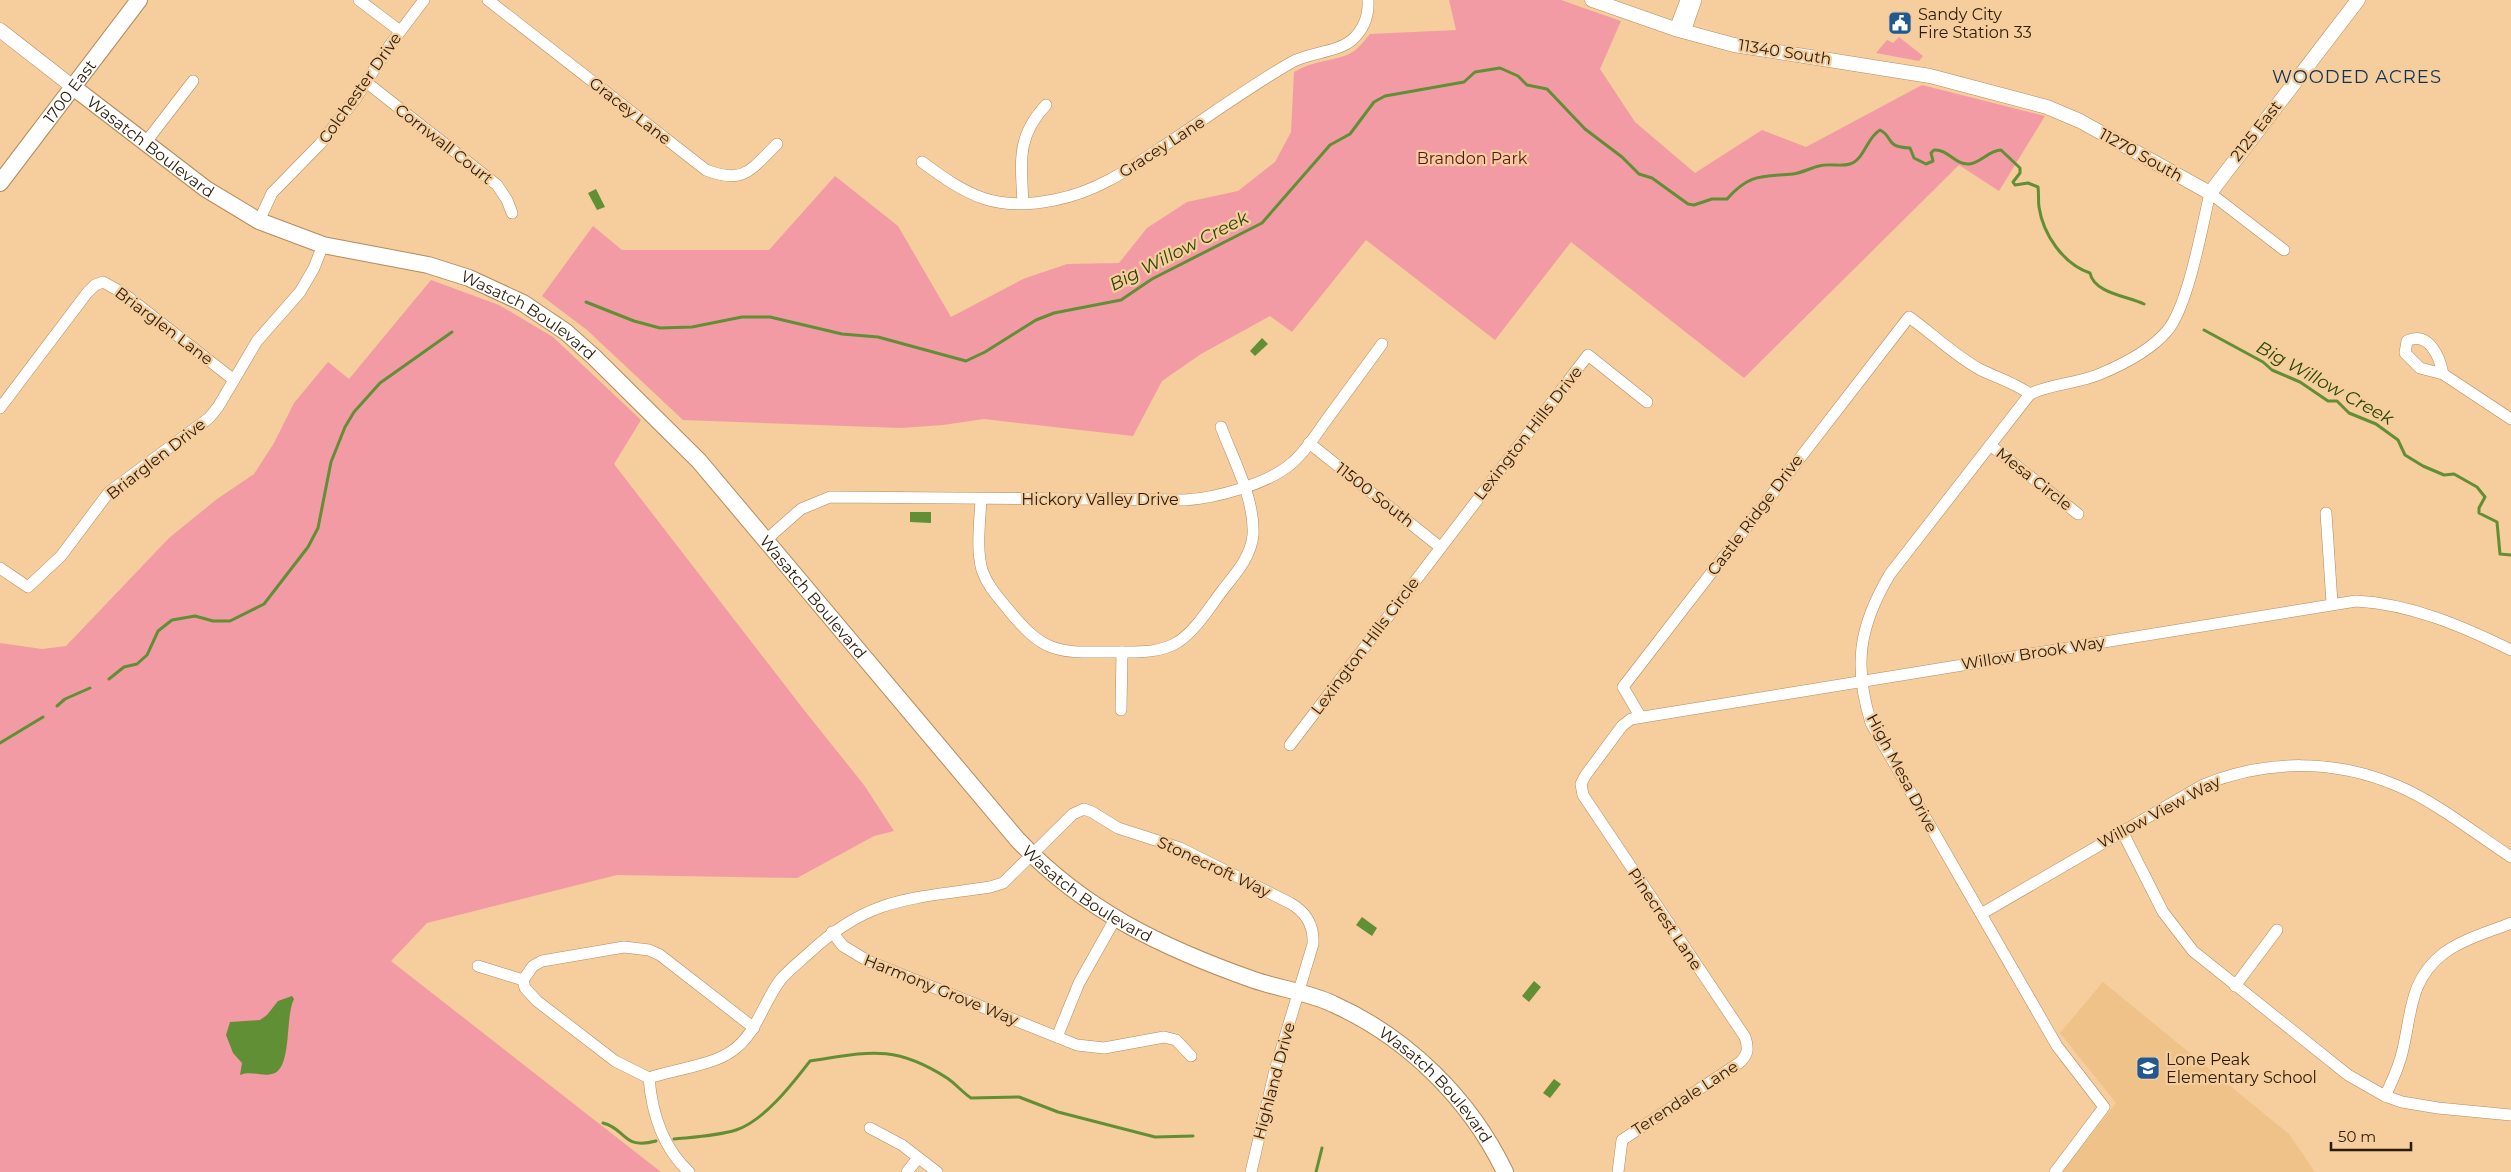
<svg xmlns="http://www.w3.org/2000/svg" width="2511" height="1172" font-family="Montserrat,sans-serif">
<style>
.built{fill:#efc28a}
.green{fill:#f29ba5}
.water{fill:#618f35}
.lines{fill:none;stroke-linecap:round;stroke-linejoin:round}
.stream{stroke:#618f35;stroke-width:3}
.minor-casing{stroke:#b28c5d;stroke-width:12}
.tertiary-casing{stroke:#b28c5d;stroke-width:15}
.secondary-casing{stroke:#b28c5d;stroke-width:18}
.minor{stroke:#fff;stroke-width:11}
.tertiary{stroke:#fff;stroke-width:14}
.secondary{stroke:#fff;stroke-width:16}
.labels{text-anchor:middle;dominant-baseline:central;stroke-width:4.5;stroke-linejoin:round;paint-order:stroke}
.poi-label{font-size:16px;fill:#2b1c08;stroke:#f6cd9c;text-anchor:start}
.street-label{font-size:16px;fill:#2b1c08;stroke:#f6cd9c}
.park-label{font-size:16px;fill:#571523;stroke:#f6cd9c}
.neighbourhood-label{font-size:18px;letter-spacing:1px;fill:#0d3359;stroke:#f6cd9c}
.water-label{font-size:18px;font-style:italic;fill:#284603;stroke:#f6cd9c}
</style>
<rect width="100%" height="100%" fill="#f6cd9c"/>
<path class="built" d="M2103 982 2289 1134 2315 1172H2062L2116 1103 2060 1033Z"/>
<g class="green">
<path d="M1449 0H1561L1621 21 1600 69 1635 122 1695 173 1762 130 1806 147 1922 85 2045 116 1999 191 1959 165 1744 378 1571 242 1495 340 1366 240 1292 332 1270 316 1201 354 1162 381 1133 436 984 419 943 425 901 428 683 420 587 330 542 296 593 226 622 250H769L835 176 898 226 951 317 1023 279 1067 264 1119 263 1147 228 1187 202 1238 191 1275 162 1291 132 1294 72C1311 61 1329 62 1347 55 1357 51 1364 41 1370 34L1456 30Z"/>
<path d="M1899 37 1923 56 1919 61 1876 53 1887 40 1893 43Z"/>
<path d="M431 280 499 305 553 337 641 420 614 464 804 710 864 785 894 831 874 836 797 878 617 875 427 923 391 961 661 1172H0V643L42 649 66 646 169 538 217 499 254 474 274 443 294 403 328 362 349 379Z"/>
</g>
<g class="water">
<path d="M596 189 605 207 597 210 588 193Z"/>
<path d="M1262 338 1268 344 1255 356 1250 351Z"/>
<path d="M910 512H931V523L910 522Z"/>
<path d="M1362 917 1377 928 1372 936 1356 925Z"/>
<path d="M1534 981 1541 987 1529 1002 1522 996Z"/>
<path d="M292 996 294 999C285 1016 292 1064 275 1073 264 1078 252 1070 240 1075L242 1063 233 1053 226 1035 230 1022 260 1020 267 1015 278 1001Z"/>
<path d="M1554 1079 1561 1084 1550 1098 1543 1093Z"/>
</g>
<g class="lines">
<g class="stream">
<path d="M586 302 634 321 660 328 692 327 742 317H770L842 334 878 337 966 361 985 352 1036 320 1054 313 1121 300 1152 279 1262 223 1330 145 1350 134 1374 102 1385 96 1464 82 1475 72 1500 68 1518 76 1527 85 1547 89 1585 129 1622 157 1639 174 1652 178 1688 204 1694 205 1712 199H1727C1750 173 1762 177 1793 174 1802 173 1810 168 1819 166 1829 163 1840 167 1850 164 1864 160 1867 137 1880 130 1894 137 1884 147 1910 148L1914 158 1926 164 1933 161 1931 153 1934 150C1948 149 1955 165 1969 164 1981 163 1989 150 2001 150L2020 168V173L2013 182 2015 185 2028 183 2038 187C2039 194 2038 200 2039 207 2043 234 2063 264 2090 273 2094 293 2127 296 2144 304"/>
<path d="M2204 330 2263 362 2272 370 2300 382 2328 401H2337L2349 413 2376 424 2398 440 2405 455 2423 466 2444 475 2454 474 2477 487 2485 497 2479 508V513L2497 522 2500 554 2511 555"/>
<path d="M109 679 124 667 137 664 147 655 158 631 172 620 195 616 213 621H230L264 604 308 547 318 528 331 462 345 427 354 412 380 383 452 332"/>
<path d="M57 706 65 699 90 688"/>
<path d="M0 743 43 717"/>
<path d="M603 1123C627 1129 622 1150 656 1141"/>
<path d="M674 1139C694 1137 717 1136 736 1130 764 1121 793 1083 810 1061 869 1052 894 1044 947 1078 956 1084 962 1092 971 1098L1019 1097 1058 1112 1155 1137 1193 1136"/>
<path d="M1316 1172 1322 1148"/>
</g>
<g class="minor-casing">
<g id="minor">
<path d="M359 0 400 31"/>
<path d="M488 0 706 170C745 185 751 169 777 144"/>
<path d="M1675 29 1686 0"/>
<path d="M1685 32 1696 0"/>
<path d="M366 82 497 185 507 200 512 213"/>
<path d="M146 142 193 81"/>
<path d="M922 162C968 196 995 212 1054 200 1096 192 1128 170 1162 147 1205 119 1247 88 1292 62 1310 52 1336 53 1352 40 1364 29 1369 16 1368 0"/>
<path d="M1023 203C1021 162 1016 137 1046 105"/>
<path d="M259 221 272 193 320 144 356 98 390 45 424 0"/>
<path d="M2443 374C2440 358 2429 330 2407 341L2405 353 2420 368 2443 374 2511 419"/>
<path d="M0 408 87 293 95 285 103 282 123 293 234 380"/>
<path d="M1309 443 1440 547"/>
<path d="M1990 445 2078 514"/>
<path d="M981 499C980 521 976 549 982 570 987 585 997 596 1007 608 1046 657 1060 652 1119 652 1139 652 1160 653 1178 642 1196 630 1209 608 1222 591 1235 574 1251 557 1253 535 1255 499 1233 459 1221 427"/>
<path d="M2326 513 2332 603"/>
<path d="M766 540 801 509 830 497 1185 500C1216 498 1268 484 1292 463 1305 452 1315 436 1325 422 1344 396 1363 370 1382 344"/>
<path d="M0 568 28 587 61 556 109 492 209 418 218 407 257 341 300 292 314 268 323 245"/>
<path d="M1121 710 1122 652"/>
<path d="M1640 716 1623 687 1909 317C1933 334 1955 356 1981 370 1998 378 2015 383 2030 394"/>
<path d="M1290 745 1588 355 1647 402"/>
<path d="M2122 831 2163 912 2193 951 2348 1075 2385 1096 2402 1102 2438 1108 2511 1115"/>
<path d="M1981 914 2203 785C2267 759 2335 759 2398 786 2436 802 2476 834 2511 857"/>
<path d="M832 932 843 946 868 961 1077 1045 1104 1048 1164 1037 1176 1040 1191 1056"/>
<path d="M478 966 523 980 525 988 537 1001 615 1061 649 1078"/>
<path d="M523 980 533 966 542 961 624 947 649 950 660 955 754 1028"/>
<path d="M2235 986 2277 930"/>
<path d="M1057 1037 1079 983 1115 919"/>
<path d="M649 1078C674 1069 711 1066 732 1051 757 1034 763 1002 781 979 789 970 799 962 809 953 870 896 912 899 990 887L1003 883 1073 814 1084 809 1092 812 1118 828 1180 848 1290 903C1306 912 1314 926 1313 944L1275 1070 1251 1172"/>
<path d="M649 1078C652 1114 662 1147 689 1172"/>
<path d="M2385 1096C2391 1084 2397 1071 2401 1057 2412 1018 2407 981 2444 953 2463 939 2489 932 2511 923"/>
<path d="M870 1128 902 1145 937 1172"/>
<path d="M907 1172 918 1158"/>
<path d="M1618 1172 1622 1140 1739 1063C1748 1055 1749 1049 1745 1037L1583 795 1581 784 1585 776 1622 726 1631 719 2356 601C2411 604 2462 626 2511 650"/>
<path d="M2055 1172 2104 1107 2057 1046 1871 723C1853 665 1859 626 1890 574L2030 394C2052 383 2077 384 2100 374 2124 364 2150 351 2167 331 2188 307 2202 227 2210 193L2284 250"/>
</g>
</g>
<g class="tertiary-casing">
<g id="tertiary">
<path d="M1592 0 1675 29 1734 45 1930 76 2047 107 2080 121 2210 193 2358 0"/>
<path d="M0 30 73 87"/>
</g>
</g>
<g class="secondary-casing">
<g id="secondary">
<path id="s1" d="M73 87 206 189 259 221 323 245 428 265 469 278 523 303 566 332 594 357 699 461 1017 839C1083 910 1163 948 1254 980 1280 989 1308 992 1333 1004 1407 1037 1470 1099 1505 1172"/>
<path id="s2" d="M0 183 139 0"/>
</g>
</g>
<use href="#minor" class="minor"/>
<use href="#tertiary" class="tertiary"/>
<use href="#secondary" class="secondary"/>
</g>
<defs>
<g id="civic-square" transform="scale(1.25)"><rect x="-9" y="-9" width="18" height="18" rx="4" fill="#215890" stroke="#f6cd9c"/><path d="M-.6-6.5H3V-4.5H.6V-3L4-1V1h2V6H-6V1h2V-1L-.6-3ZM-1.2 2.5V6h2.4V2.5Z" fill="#fff"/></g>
<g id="school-square" transform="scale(1.25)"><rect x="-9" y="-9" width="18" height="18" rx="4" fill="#215890" stroke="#f6cd9c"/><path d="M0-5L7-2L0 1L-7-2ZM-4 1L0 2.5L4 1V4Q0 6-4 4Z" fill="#fff"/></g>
</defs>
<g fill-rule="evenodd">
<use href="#civic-square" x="1900" y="23"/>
<use href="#school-square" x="2148" y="1068"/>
</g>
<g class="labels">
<g class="poi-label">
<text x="1918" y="14">Sandy City<tspan x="1918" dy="18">Fire Station 33</tspan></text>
<text x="2166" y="1059">Lone Peak<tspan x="2166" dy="18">Elementary School</tspan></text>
</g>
<g class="street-label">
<text transform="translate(1785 52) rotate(9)">11340 South</text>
<text transform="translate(360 88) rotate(-55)">Colchester Drive</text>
<text stroke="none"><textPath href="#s2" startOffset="115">1700 East</textPath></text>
<text transform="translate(630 111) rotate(38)">Gracey Lane</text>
<text transform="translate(2256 131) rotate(-52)">2125 East</text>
<text transform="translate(444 144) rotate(38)">Cornwall Court</text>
<text stroke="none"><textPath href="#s1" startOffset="98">Wasatch Boulevard</textPath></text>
<text transform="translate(1162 147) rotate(-33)">Gracey Lane</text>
<text transform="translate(2141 155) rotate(29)">11270 South</text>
<text stroke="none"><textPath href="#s1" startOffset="518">Wasatch Boulevard</textPath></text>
<text transform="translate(164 326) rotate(37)">Briarglen Lane</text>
<text transform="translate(1528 433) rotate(-52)">Lexington Hills Drive</text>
<text transform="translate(156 459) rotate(-38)">Briarglen Drive</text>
<text transform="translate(2034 479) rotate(38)">Mesa Circle</text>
<text transform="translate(1375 495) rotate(38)">11500 South</text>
<text x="1100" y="499">Hickory Valley Drive</text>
<text transform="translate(1755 515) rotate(-53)">Castle Ridge Drive</text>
<text stroke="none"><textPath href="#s1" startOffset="922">Wasatch Boulevard</textPath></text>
<text transform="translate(1365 646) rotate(-53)">Lexington Hills Circle</text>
<text transform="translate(2033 653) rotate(-9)">Willow Brook Way</text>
<text transform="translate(1902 773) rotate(62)">High Mesa Drive</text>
<text transform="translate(2159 812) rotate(-28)">Willow View Way</text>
<text transform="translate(1214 867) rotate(25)">Stonecroft Way</text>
<text stroke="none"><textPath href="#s1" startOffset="1328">Wasatch Boulevard</textPath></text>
<text transform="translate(1665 919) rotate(56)">Pinecrest Lane</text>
<text transform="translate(941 990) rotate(22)">Harmony Grove Way</text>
<text transform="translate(1274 1081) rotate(-75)">Highland Drive</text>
<text stroke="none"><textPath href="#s1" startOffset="1732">Wasatch Boulevard</textPath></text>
<text transform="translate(1685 1098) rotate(-33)">Terendale Lane</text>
</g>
<g class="park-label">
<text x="1472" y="158">Brandon Park</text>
</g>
<g class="neighbourhood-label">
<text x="2357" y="77">WOODED ACRES</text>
</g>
<g class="water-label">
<text transform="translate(1179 251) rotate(-27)">Big Willow Creek</text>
<text transform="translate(2325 383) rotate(29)">Big Willow Creek</text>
</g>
</g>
<path d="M2331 1142v8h80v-8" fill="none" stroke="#2b1c08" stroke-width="2.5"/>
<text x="2338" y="1142" font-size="15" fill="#2b1c08" stroke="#f6cd9c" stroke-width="4" paint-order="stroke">50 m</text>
</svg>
